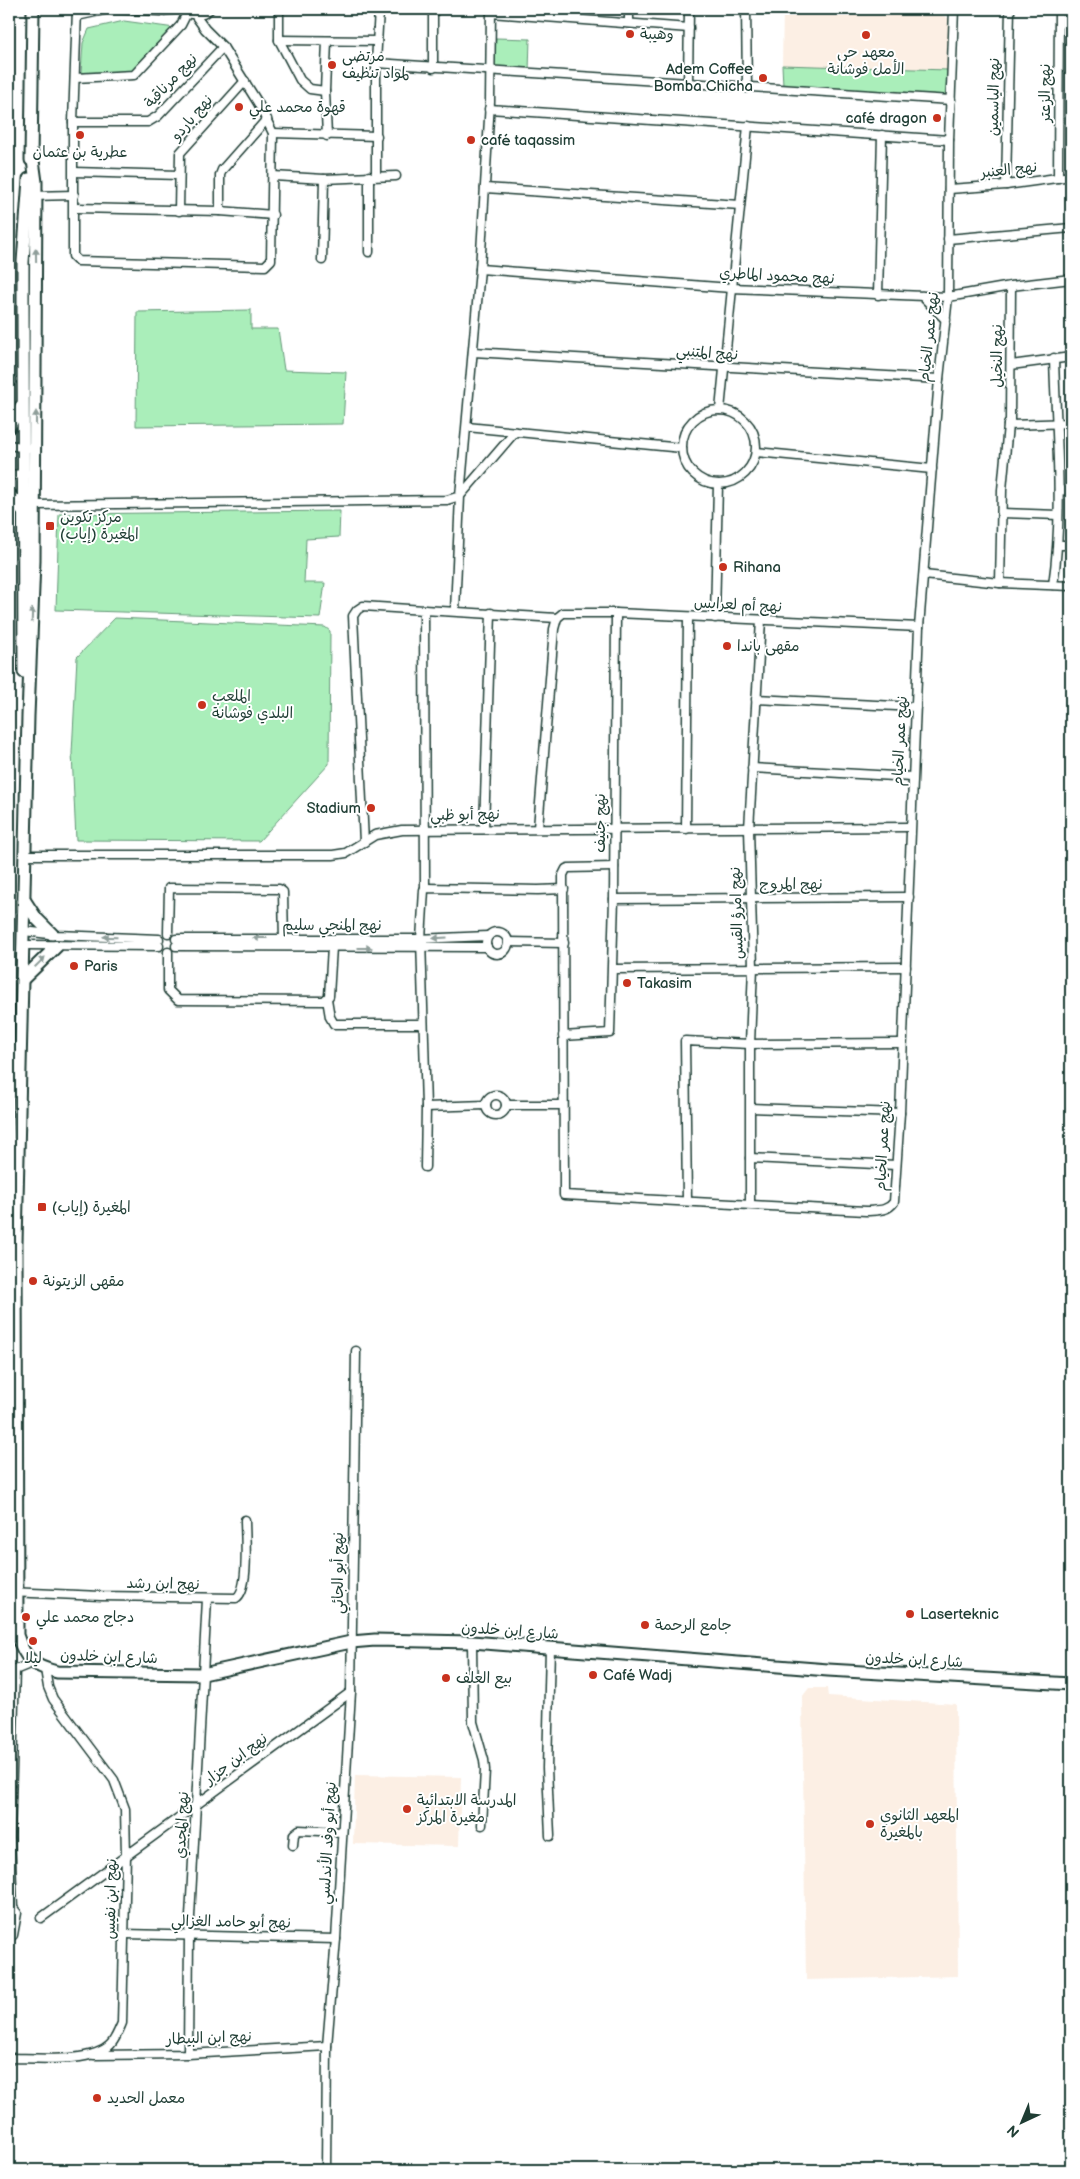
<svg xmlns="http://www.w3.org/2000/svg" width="1080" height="2179" font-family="'Balsamiq Sans','Playpen Sans Arabic',sans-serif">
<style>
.built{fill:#fcefe4}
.green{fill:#aaeeba;stroke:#649677}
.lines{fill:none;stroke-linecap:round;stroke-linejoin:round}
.street-casing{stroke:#1f3d34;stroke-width:11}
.secondary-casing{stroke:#1f3d34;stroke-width:15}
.street{stroke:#fff;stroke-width:8}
.secondary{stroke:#fff;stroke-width:11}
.oneway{fill:#8f9e9a}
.poi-dot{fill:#c8321e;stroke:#fff;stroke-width:2}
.labels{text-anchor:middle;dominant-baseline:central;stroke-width:4;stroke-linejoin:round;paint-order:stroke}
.poi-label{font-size:15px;fill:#1f3d34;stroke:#fff;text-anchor:start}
.street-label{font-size:15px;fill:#1f3d34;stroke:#fff}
</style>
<rect width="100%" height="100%" fill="#fff"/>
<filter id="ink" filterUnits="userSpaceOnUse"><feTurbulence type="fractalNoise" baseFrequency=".02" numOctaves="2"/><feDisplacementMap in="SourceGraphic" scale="10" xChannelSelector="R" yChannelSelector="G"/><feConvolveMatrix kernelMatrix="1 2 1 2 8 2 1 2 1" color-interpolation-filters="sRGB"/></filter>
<g filter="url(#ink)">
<g class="built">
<path d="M783 9H942V15L950 19 948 70 782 65Z"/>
<path d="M809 1688H827L828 1696 956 1704 958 1976 806 1980 802 1697Z"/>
<path d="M355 1775 461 1777 459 1846 353 1844Z"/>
</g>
<g class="green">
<path d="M124 21 175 28 132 71 81 73 83 43 89 29Z"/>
<path d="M496 38 530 39 529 71 494 69Z"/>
<path d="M782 65 948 70 945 95 783 86Z"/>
<path d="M251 310V329H278L284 370 346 372 343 424 136 426 137 312Z"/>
<path d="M340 511 339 537 306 539 304 583H325L320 618 56 610 59 514Z"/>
<path d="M115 618 325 627 330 631 329 764 259 841 76 840 72 753 77 657Z"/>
</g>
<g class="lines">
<g class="street-casing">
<g id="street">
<path d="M77 9 73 122V256L78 261 265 266 271 260 273 133 258 103 223 47 205 29 195 15"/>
<path d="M279 9V40L300 80 310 89 325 91"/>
<path d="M746 9 747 88"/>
<path d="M491 13 689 28"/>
<path d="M191 14H203L210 9"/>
<path d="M77 16 109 9 161 11 180 9"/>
<path d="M629 23V9"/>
<path d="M279 40 377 41"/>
<path d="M327 41 325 91 327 136"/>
<path d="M376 63 951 100"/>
<path d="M433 68V9"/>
<path d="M75 78 134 75 181 25 187 13"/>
<path d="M688 84 689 9"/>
<path d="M489 109 949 140"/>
<path d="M73 122H148L158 116 223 47"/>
<path d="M273 133 377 136"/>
<path d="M74 172 179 175"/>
<path d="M273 176 324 179 396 176"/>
<path d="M369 176V252"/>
<path d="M376 176V63L379 9"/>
<path d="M1058 178 1059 9"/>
<path d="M1006 185 1010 9"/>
<path d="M485 188 740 205"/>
<path d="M949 189 1006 185 1071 176"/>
<path d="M31 196 74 195"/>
<path d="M75 208 220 211 273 215"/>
<path d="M179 211 180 153 245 81"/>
<path d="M220 211V175L222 170 267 119"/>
<path d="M948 239 1071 228"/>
<path d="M322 260 324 179"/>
<path d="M480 269 731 288 948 297 1011 286 1071 279"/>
<path d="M878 295 882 135"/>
<path d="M922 296 946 320"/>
<path d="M473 352 939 379"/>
<path d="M1011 365 1071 357"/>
<path d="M720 410 748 126"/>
<circle cx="719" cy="447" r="37"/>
<path d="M1008 425 1071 423"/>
<path d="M467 427 682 448"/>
<path d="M9 445 27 448"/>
<path d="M756 452 932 469"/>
<path d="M9 475 27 474"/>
<path d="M1059 490 1071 491"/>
<path d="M35 505 447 500 460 496 480 269 490 102 491 9"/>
<path d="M1002 513 1058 515"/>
<path d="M1059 545H1071"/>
<path d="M924 575 1000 583 1071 586"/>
<path d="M1000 583 1002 490 1008 425 1010 420 1011 286"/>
<path d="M1053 585C1064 510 1056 434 1054 358"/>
<path d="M424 610 557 618"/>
<path d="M455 611 460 496 515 432"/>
<path d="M715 618 718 484"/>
<path d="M756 699 916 707"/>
<path d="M752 768 912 777"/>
<path d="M538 828 554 629 557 618 563 613H616L919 627"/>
<path d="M484 829 491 613"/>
<path d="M686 829 688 617"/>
<path d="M364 842 353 616 357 610 363 606 424 610 425 888"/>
<path d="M25 855H333L346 853 375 835 402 830 910 827"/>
<path d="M614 867 568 868 566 869 563 875 564 1195 866 1211C876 1210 887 1212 894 1202L900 1113 919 627 939 379 948 297 949 140 954 9"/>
<path d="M614 899 909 897"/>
<path d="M24 931 57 935 159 939"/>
<circle cx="497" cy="943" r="11"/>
<path d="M168 933 169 888 279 889 283 892 284 943"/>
<path d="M176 939H417L488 936"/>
<path d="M508 942 564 943"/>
<path d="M24 945 159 946"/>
<path d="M176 946 487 947"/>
<path d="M168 952V990L178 1000 324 1001 329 996 332 947"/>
<path d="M613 969 906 967"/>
<path d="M327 999 330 1017 334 1024H423"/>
<path d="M563 1036 610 1033 614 899 616 613"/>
<circle cx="496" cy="1105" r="10"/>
<path d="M506 1105H563"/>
<path d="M426 1107 486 1105"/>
<path d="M751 1108 900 1113"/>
<path d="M750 1158 896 1165"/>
<path d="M425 1167 426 1107 421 939 424 890 425 888 538 890 564 889"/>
<path d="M687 1201 685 1041 750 1044 902 1043"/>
<path d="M750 1204V1044L753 967 749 829 761 620"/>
<path d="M9 1592 101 1596 236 1598C250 1590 245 1536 245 1520"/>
<path d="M472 1642 473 1722 484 1760 485 1770 482 1825"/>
<path d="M550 1836 547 1768 550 1648"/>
<path d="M293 1845 294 1834 299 1830 342 1832"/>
<path d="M41 1918 351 1692"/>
<path d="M125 1934 336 1939"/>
<path d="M13 1935 17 1913 13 1908 10 1837 15 1670 32 1663"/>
<path d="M188 2054 189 1935 207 1599"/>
<path d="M94 2055 188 2054 327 2046"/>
<path d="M9 2058C35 2058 93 2064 111 2044 116 2038 119 2030 122 2023L126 1856 125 1809 114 1780 53 1699 48 1687 45 1669"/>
<path d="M326 2170 327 2046 336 1939 351 1692 356 1351"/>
</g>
</g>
<g class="secondary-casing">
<g id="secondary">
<path d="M32 153 36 182 34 561 28 716 16 1244 17 1635C25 1659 32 1666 57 1672L203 1674 351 1642 375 1640 472 1642 828 1670 1071 1684"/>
<path d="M31 160 33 9"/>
<path d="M9 427 21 406"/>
<path d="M9 494 22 511"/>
<path d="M24 672 23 305V262L29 179"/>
<path d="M25 901 36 918 52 934"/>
<path d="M23 979 57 946"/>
</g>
</g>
<use href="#street" class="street"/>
<use href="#secondary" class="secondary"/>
</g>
<defs><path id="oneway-solid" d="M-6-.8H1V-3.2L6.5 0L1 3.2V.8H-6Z" transform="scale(1.25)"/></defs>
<g class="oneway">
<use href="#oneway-solid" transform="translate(36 255) rotate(-91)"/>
<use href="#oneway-solid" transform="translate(36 418) rotate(-90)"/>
<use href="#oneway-solid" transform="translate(32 615) rotate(-88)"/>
<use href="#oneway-solid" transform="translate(110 937) rotate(-178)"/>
<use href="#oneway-solid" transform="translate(260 938) rotate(180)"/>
<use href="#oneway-solid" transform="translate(440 938) rotate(177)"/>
<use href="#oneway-solid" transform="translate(365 948)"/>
<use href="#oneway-solid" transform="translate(40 962) rotate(-45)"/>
</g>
</g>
<g class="poi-dot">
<circle cx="630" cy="34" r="5"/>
<circle cx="866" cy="35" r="5"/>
<circle cx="332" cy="65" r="5"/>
<circle cx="763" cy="78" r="5"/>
<circle cx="239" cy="107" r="5"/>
<circle cx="937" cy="118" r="5"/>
<circle cx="80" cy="135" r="5"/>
<circle cx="471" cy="140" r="5"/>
<rect x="45" y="521" width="10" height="10" rx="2.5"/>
<circle cx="723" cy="567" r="5"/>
<circle cx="727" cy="646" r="5"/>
<circle cx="202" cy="705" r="5"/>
<circle cx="371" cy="808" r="5"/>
<circle cx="74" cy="966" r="5"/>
<circle cx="627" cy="983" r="5"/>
<rect x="37" y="1202" width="10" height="10" rx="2.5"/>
<circle cx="33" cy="1281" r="5"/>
<circle cx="910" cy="1614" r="5"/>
<circle cx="26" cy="1617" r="5"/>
<circle cx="645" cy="1625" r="5"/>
<circle cx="33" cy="1641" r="5"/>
<circle cx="593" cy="1675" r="5"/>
<circle cx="446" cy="1678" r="5"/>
<circle cx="407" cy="1809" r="5"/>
<circle cx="870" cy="1824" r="5"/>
<circle cx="97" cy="2098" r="5"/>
</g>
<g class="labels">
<g class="poi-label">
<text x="640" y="34">وهيبة</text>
<text x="866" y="52" text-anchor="middle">معهد حي<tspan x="866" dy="17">الأمل فوشانة</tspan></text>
<text x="342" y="56">مرتضى<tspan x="342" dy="17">لمواد تنظيف</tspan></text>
<text x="753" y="69" text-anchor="end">Adem Coffee<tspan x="753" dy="17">Bomba Chicha</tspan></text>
<text x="249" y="107">قهوة محمد علي</text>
<text x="927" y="118" text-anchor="end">café dragon</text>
<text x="481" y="140">café taqassim</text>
<text x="80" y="152" text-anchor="middle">عطرية بن عثمان</text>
<text x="60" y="517">مركز تكوين<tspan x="60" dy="17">المغيرة (إياب)</tspan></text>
<text x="733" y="567">Rihana</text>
<text x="737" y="646">مقهى باندا</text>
<text x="212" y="696">الملعب<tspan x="212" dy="17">البلدي فوشانة</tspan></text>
<text x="361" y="808" text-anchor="end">Stadium</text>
<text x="84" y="966">Paris</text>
<text x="637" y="983">Takasim</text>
<text x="52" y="1207">المغيرة (إياب)</text>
<text x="43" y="1281">مقهى الزيتونة</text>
<text x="920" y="1614">Laserteknic</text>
<text x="36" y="1617">دجاج محمد علي</text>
<text x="655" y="1625">جامع الرحمة</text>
<text x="33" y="1658" text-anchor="middle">ليلا</text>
<text x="603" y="1675">Café Wadj</text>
<text x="456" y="1678">بيع العلف</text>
<text x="417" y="1800">المدرسة الابتدائية<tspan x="417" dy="17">مغيرة المركز</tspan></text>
<text x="880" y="1815">المعهد الثانوي<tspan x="880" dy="17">بالمغيرة</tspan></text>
<text x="107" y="2098">معمل الحديد</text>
</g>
<g class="street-label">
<text transform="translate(171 81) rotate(-46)">نهج مرناقية</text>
<text transform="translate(1045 93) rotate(-90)">نهج الزعتر</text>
<text transform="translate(994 97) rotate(-89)">نهج الياسمين</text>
<text transform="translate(192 118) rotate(-49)">نهج باردو</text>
<text transform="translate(1009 170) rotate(-6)">نهج العنبر</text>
<text transform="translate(777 276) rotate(3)">نهج محمود الماطري</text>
<text transform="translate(929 337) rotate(-84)">نهج عمر الخيام</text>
<text transform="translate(707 353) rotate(4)">نهج المتنبي</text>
<text transform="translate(997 356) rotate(-90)">نهج النخيل</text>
<text transform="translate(738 605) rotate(3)">نهج أم لعرايس</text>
<text transform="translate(900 741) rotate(-87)">نهج عمر الخيام</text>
<text transform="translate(465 815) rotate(-1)">نهج أبو ظبي</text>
<text transform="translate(600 823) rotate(-90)">نهج جنيف</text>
<text x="791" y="884">نهج المروج</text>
<text transform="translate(737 913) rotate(-92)">نهج امرؤ القيس</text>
<text x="332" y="925">نهج المنجي سليم</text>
<text transform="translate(883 1146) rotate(-87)">نهج عمر الخيام</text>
<text transform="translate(338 1573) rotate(-90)">نهج أبو الجائي</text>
<text transform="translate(163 1584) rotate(1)">نهج ابن رشد</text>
<text transform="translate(510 1631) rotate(4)">شارع ابن خلدون</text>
<text transform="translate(109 1657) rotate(2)">شارع ابن خلدون</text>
<text transform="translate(914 1660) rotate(3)">شارع ابن خلدون</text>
<text transform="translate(236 1759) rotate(-37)">نهج ابن جزار</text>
<text transform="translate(182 1825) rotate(-87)">نهج المجدي</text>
<text transform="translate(328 1843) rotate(-87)">نهج أبو وفد الأندلسي</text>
<text transform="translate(111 1899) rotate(-89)">نهج ابن نفيس</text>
<text transform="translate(231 1922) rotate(1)">نهج أبو حامد الغزالي</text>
<text transform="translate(209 2038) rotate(-2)">نهج ابن البيطار</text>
</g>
</g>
<rect width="1080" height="2179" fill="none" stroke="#fff" stroke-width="30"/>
<rect x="15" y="15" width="1050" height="2149" fill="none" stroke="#1f3d34" stroke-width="2" filter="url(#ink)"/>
<g transform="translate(1022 2122) rotate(224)" stroke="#ffffff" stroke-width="4" paint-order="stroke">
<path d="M0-4L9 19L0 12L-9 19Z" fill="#1f3d34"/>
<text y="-8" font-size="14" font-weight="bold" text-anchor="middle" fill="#1f3d34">N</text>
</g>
</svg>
